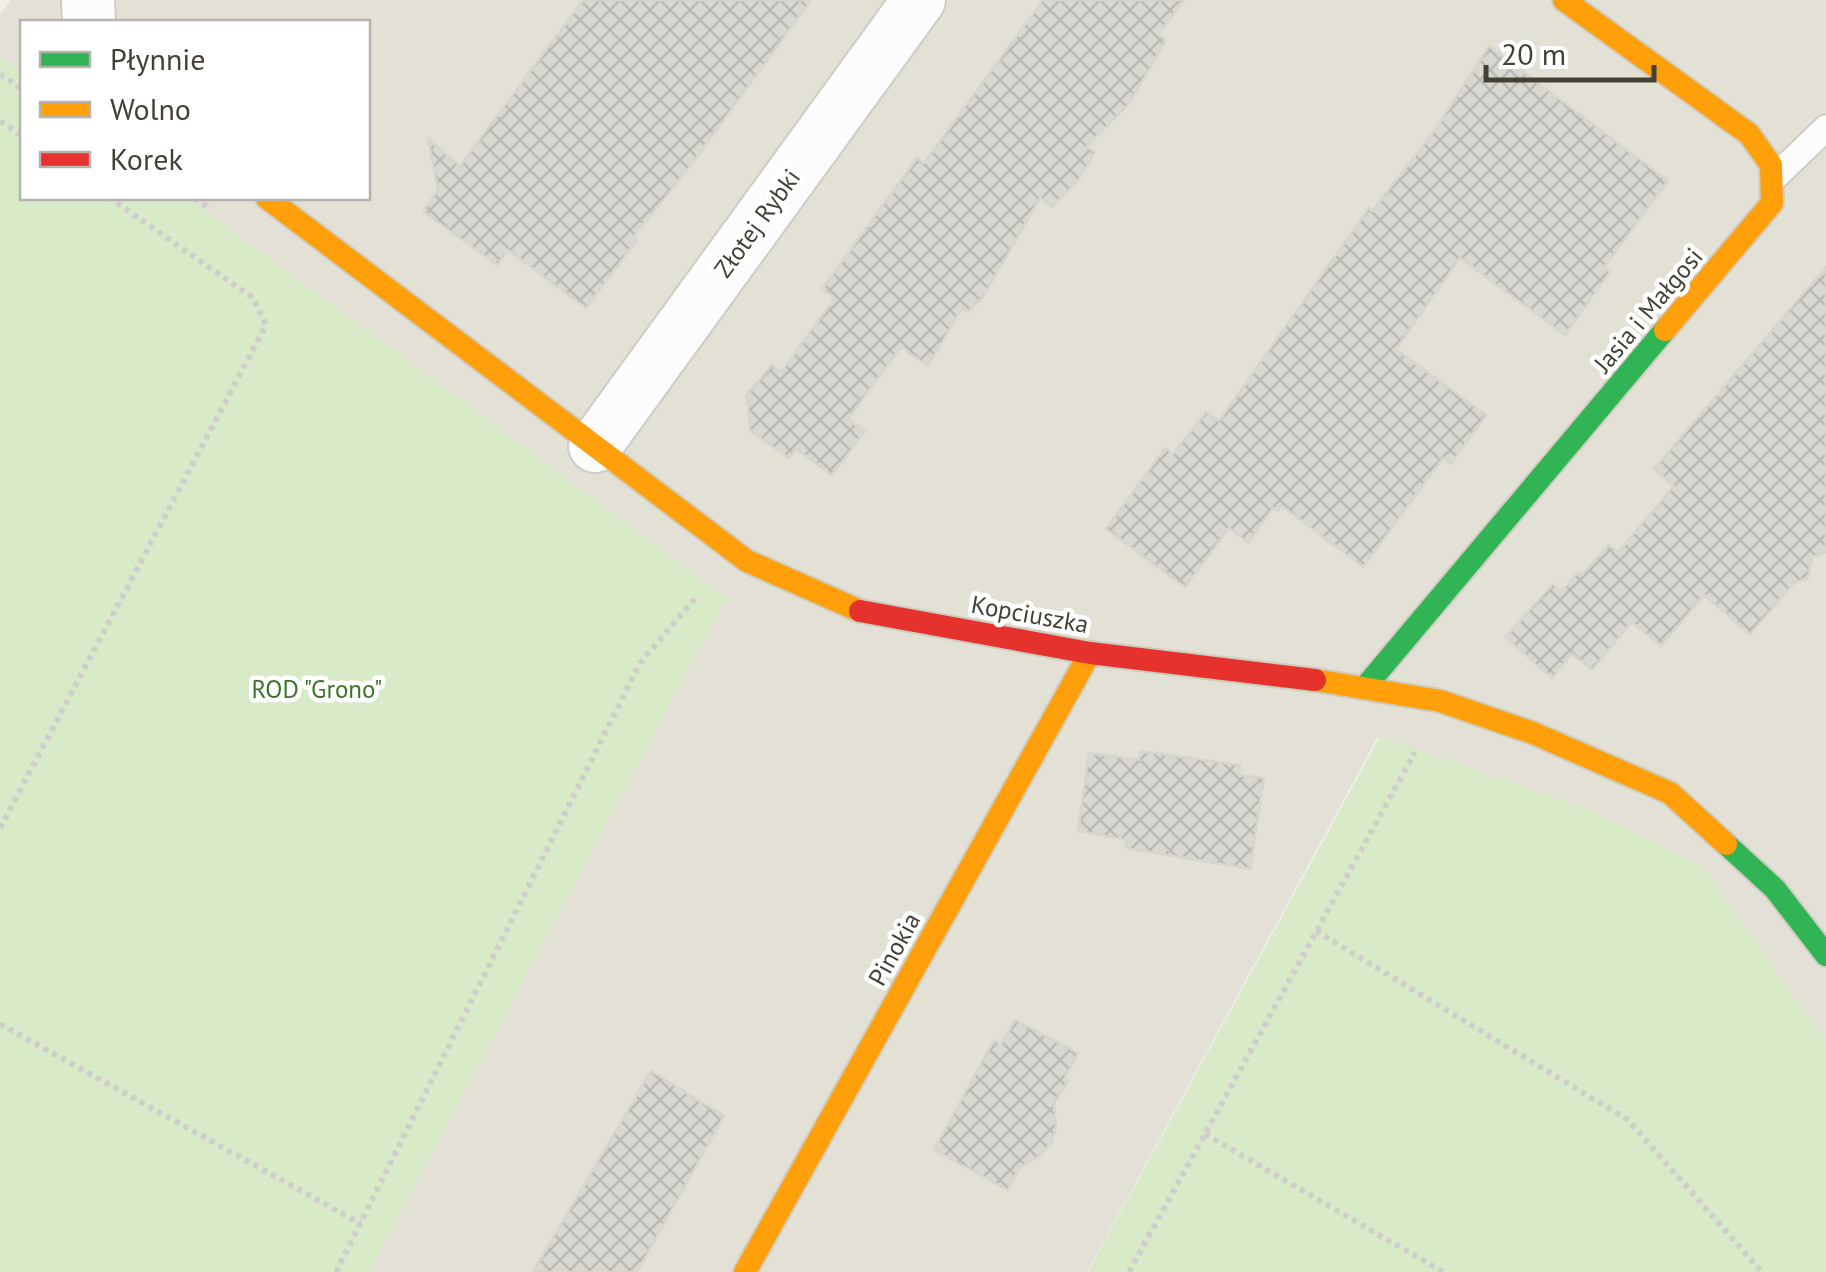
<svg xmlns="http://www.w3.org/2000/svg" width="1826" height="1272" font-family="'PT Sans',sans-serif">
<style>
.residential{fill:#e3e1d5}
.garden{fill:#d8eac8}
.building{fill:url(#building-cross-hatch);stroke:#d7d5ce;stroke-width:2.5}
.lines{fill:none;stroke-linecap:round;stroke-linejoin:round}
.lane-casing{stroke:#cdccc6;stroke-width:29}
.street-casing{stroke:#cdccc6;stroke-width:56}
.fast-casing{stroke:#ceccbf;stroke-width:26}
.slow-casing{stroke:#ceccbf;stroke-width:26}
.jam-casing{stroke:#ceccbf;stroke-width:26}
.path{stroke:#d0ceca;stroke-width:6;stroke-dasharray:5 5;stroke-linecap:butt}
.lane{stroke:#fdfcfc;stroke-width:25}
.street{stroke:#fdfcfc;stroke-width:52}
.fast{stroke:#30b455;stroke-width:22}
.slow{stroke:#ff9f0a;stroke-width:22}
.jam{stroke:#e5322d;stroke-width:22}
.labels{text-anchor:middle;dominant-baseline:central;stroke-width:9;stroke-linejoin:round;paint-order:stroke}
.street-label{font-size:25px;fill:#444035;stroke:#fff}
.park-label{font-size:25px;fill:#3b7529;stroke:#fff}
</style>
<defs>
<pattern id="building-cross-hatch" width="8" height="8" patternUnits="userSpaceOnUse" patternTransform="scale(2.5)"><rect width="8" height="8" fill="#d9d7d1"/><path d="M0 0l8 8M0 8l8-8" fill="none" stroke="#bbbab4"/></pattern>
</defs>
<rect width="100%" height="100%" fill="#efeee8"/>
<path class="residential" d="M11 0H1826V1043L1593 813 1377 738 1087 1272H369L726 598 189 198H368V22H22V73L0 57V14Z"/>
<g class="garden">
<path d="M0 57 22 73V198H189L726 598 369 1272H0Z"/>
<path d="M1380 737 1596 812 1702 866 1826 1042V1272H1088Z"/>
</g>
<g class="building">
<path d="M583 0H811L688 169 633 237 637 240 586 308 508 250 497 265 423 211 438 190 428 139 460 166Z"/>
<path d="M1043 0H1184L1158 35 1166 40 1129 104 1086 147 1095 152 1079 179 1052 207 1040 198 983 297 968 312 962 308 928 366 901 347 848 419 865 431 832 475 796 449 789 458 750 431 747 394 772 365 781 372 835 298 822 289 917 158 924 163Z"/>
<path d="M1489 46 1668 181 1604 267 1610 272 1565 335 1460 258 1396 349 1486 415 1451 464 1443 458 1363 567 1282 506 1278 511 1273 508 1248 543 1229 528 1185 587 1106 529 1165 448 1173 454 1206 412 1219 421 1369 208 1372 211 1435 130Z"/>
<path d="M1826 267V552L1812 557 1808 578 1794 583 1750 634 1704 595 1661 646 1632 622 1592 670 1572 654 1552 678 1505 637 1553 584 1561 592 1578 572 1582 575 1609 545 1618 552 1674 486 1654 469Z"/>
<path d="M1140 751 1240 765 1239 775 1264 778 1250 869 1126 848 1127 840 1078 831 1089 753 1139 760Z"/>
<path d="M1015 1020 1078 1053 1064 1079 1068 1081 1054 1104 1056 1128 1052 1142 1042 1154 1020 1167 1008 1190 934 1150 994 1040 1001 1044Z"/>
<path d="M651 1071 724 1116 637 1272H533Z"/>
</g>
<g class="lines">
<g class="lane-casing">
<path id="lane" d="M1774 178 1826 128"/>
</g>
<g class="street-casing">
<g id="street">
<path d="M88 0 89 22"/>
<path d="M595 446 919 0"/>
</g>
</g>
<g class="fast-casing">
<g id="fast">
<path d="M1366 686 1665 330"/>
<path d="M1726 844 1775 889 1826 955"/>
</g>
</g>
<g class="slow-casing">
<g id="slow">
<path d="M1564 0 1749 134 1771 165 1772 203 1665 330"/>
<path d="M267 198 747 561 860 611"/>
<path d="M1315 680 1440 701 1533 733 1670 793 1726 844"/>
<path d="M745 1272 1090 653"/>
</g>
</g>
<g class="jam-casing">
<path id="jam" d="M860 611 1090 653 1315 680"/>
</g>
<g class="path">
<path d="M0 74 22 89"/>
<path d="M0 121 22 136"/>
<path d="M194 198 211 209"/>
<path d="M0 828 266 325 253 298 110 198"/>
<path d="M1316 931 1628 1120 1762 1272"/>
<path d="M0 1024 361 1224"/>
<path d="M1205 1134 1443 1272"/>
<path d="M336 1272 640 663 698 595"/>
<path d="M1129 1272 1415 752"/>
</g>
<use href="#lane" class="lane"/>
<use href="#street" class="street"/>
<use href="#fast" class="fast"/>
<use href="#slow" class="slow"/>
<use href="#jam" class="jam"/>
</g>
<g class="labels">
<g class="street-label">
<text transform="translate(757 223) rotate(-54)">Złotej Rybki</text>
<text transform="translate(1648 310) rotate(-50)">Jasia i Małgosi</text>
<text transform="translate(1030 614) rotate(10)">Kopciuszka</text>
<text transform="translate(894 949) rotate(-61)">Pinokia</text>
</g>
<g class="park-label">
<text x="317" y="689">ROD "Grono"</text>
</g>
</g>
<rect x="20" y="20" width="350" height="180" fill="#ffffff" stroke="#b4b3ae" stroke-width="2.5"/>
<rect x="40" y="52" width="50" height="15" fill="#30b455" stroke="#b4b3ae" stroke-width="2.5"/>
<text x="110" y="70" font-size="30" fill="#444035">Płynnie</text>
<rect x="40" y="102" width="50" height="15" fill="#ff9f0a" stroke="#b4b3ae" stroke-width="2.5"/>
<text x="110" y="120" font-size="30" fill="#444035">Wolno</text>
<rect x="40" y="152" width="50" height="15" fill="#e5322d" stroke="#b4b3ae" stroke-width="2.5"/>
<text x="110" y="170" font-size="30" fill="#444035">Korek</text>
<path d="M1486 65v15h168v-15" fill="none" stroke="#444035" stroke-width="5"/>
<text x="1501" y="65" font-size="30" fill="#444035" stroke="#ffffff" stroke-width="8" paint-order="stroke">20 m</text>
</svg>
